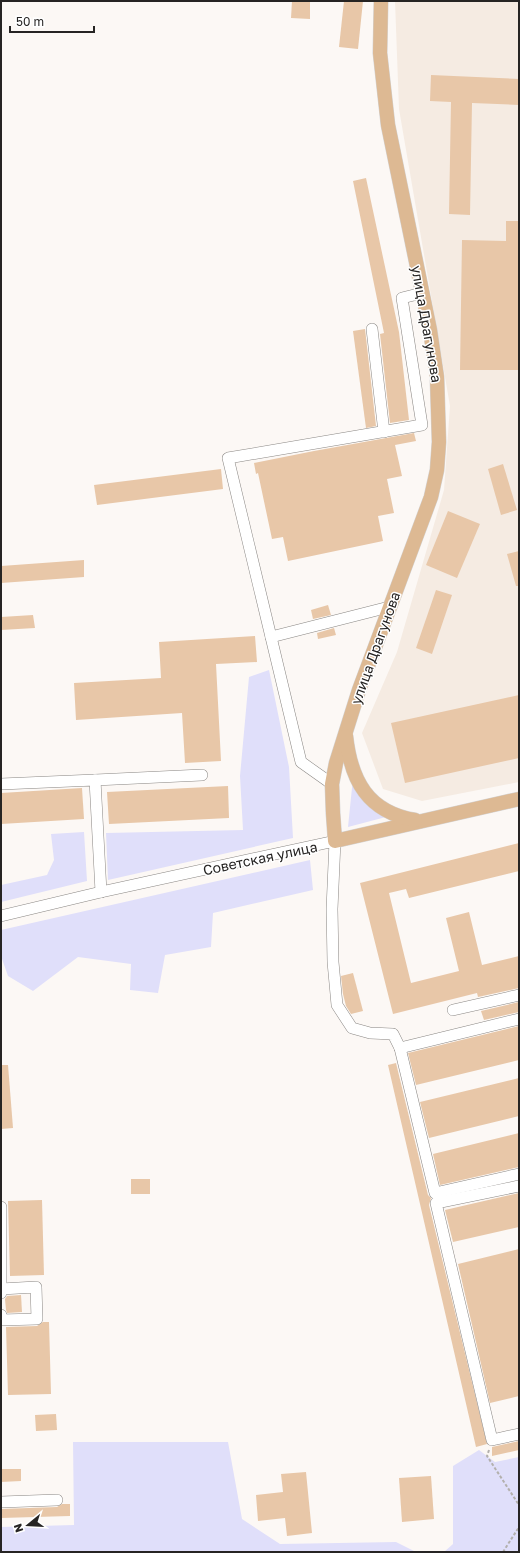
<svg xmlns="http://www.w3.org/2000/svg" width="520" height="1553" font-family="'Golos Text',sans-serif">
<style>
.built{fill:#f5ebe2}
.green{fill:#e0dffa}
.building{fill:#e8c7a8}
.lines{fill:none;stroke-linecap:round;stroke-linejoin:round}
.minor-casing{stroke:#8a8784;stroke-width:12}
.major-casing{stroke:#d4d3d3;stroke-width:15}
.path{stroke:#b3b0ad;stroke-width:2;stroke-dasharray:3 2;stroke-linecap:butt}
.minor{stroke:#fff;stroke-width:11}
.major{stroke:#ddb993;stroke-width:14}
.labels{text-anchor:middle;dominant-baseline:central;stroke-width:3;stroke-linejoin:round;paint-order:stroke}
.street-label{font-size:14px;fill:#262423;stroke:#fff}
</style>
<rect width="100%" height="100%" fill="#fcf8f5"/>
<path class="built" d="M395 1H519V782L422 801 383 789 362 733 397 652 444 490 450 406 399 109Z"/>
<g class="green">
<path d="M269 670 289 767 293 838 108 880 106 833 243 830 240 776 249 677Z"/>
<path d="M353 778 365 799 374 810 386 817 348 827Z"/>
<path d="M84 832 87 881 1 902V885L47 875 54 860 51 834Z"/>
<path d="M310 860 313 890 213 913 211 947 165 955 158 993 130 990 131 964 78 957 33 991 8 976 1 956V930Z"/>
<path d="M73 1442H228L242 1519 280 1544 396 1542 416 1552H1V1527L74 1525Z"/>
<path d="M479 1450 495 1462 519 1457V1552H444L453 1544V1466Z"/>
</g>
<g class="building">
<path d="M292 1H310V19L291 18Z"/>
<path d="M344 1H363L358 49 339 47Z"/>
<path d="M431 75 519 79V105L472 103 470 215 449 214 451 102 430 101Z"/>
<path d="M366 178 399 332 409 420 390 423 380 334 384 333 353 181Z"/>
<path d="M506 221H519L518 370H460L462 240 506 241Z"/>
<path d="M365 329 376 426 366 428 353 331Z"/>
<path d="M414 433 416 441 395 445 402 476 387 479 394 513 378 516 383 541 288 561 283 537 272 539 258 473 256 474 254 463 314 451Z"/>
<path d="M503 464 517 510 501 515 488 469Z"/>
<path d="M221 469 223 489 97 505 94 485Z"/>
<path d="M448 511 480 524 457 578 426 565Z"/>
<path d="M519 551V586H516L507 554Z"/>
<path d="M84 560V577L1 583V566Z"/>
<path d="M436 590 452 595 432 654 416 648Z"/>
<path d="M328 605 331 615 313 619 311 610Z"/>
<path d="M33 615 35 628 1 630V617Z"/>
<path d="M334 628 336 635 318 639 317 633Z"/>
<path d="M255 636 257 662 216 664 221 761 185 763 182 713 76 720 74 683 161 678 159 642Z"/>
<path d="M519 695V758L405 783 391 723Z"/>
<path d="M228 786 229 818 109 824 107 792Z"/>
<path d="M82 788 84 819 1 824V793Z"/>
<path d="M519 843V871L409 898 406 889 389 893 411 983 459 971 446 918 469 912 482 965 519 956V988L478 997 477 993 393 1014 360 883Z"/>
<path d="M353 973 363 1011 351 1014 346 1006 343 994 341 976Z"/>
<path d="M519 1002V1012L484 1020 481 1011Z"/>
<path d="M519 1026V1060L416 1085 408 1053Z"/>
<path d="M396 1063 428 1195 431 1198 429 1205 487 1444 476 1447 388 1065Z"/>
<path d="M1 1065H8L13 1128 1 1129Z"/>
<path d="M519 1078V1116L429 1138 420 1102Z"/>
<path d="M519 1133V1167L440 1185 433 1154Z"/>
<rect x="131" y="1179" width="19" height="15"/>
<path d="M519 1193V1227L453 1242 445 1210Z"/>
<path d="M42 1200 44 1275 10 1276 8 1201Z"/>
<path d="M519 1249V1396L490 1403 458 1264Z"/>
<path d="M21 1295 22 1312 7 1313 6 1310 5 1299 7 1296Z"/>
<path d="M43 1322H49L51 1394 8 1395 6 1327 37 1326Z"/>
<path d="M56 1414 57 1430 36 1431 35 1415Z"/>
<path d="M519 1441V1450L492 1456V1447Z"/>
<path d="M1 1469H21V1481L1 1482Z"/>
<path d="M306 1472 312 1533 287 1536 285 1518 258 1521 256 1495 283 1492 281 1474Z"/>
<path d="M431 1476 434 1519 402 1522 399 1478Z"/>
<path d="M62 1504H70V1516L1 1518V1509L57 1507Z"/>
</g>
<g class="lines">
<g class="minor-casing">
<g id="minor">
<path d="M372 329 384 432"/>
<path d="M271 637 389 607"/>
<path d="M95 780 202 775"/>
<path d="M1 784 95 780 101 892"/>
<path d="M332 784 301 762 228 458 422 425 402 298 422 293"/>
<path d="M1 916 101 892 335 841 332 909 333 962 337 1005 352 1028 370 1033 393 1034 400 1048 519 1019"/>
<path d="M453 1010 519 995"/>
<path d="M400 1048 435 1193 519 1174"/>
<path d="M519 1186 436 1203 492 1440 519 1434"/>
<path d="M1 1207V1289"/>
<path d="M1 1293V1289L36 1287 37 1319 1 1320V1315"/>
<path d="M1 1502 57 1500"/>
</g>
</g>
<g class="major-casing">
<g id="major">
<path d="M381 1 380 53 388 125 430 330 437 377 439 442 437 470 431 497 359 690 336 763 332 784 333 813 335 841 519 799"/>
<path d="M346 736C351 781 368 812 415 820"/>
</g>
</g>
<g class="path">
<path d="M489 1450 487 1456 519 1505"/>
<path d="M503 1552 519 1527"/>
</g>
<use href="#minor" class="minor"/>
<use href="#major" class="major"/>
</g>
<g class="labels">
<g class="street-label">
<text transform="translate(427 324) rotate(80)">улица Драгунова</text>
<text transform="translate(375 648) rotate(-70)">улица Драгунова</text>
<text transform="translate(260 858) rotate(-12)">Советская улица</text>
</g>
</g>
<rect width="520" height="1553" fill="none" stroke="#262423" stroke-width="4"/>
<g transform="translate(28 1525) rotate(252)" stroke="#ffffff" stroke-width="3" paint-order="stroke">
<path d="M0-3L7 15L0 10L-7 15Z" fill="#262423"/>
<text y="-6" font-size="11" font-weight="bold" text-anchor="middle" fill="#262423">N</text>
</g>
<path d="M10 26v6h84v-6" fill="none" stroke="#262423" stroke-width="2"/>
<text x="16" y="26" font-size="12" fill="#262423" stroke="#ffffff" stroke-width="3" paint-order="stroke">50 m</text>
</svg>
